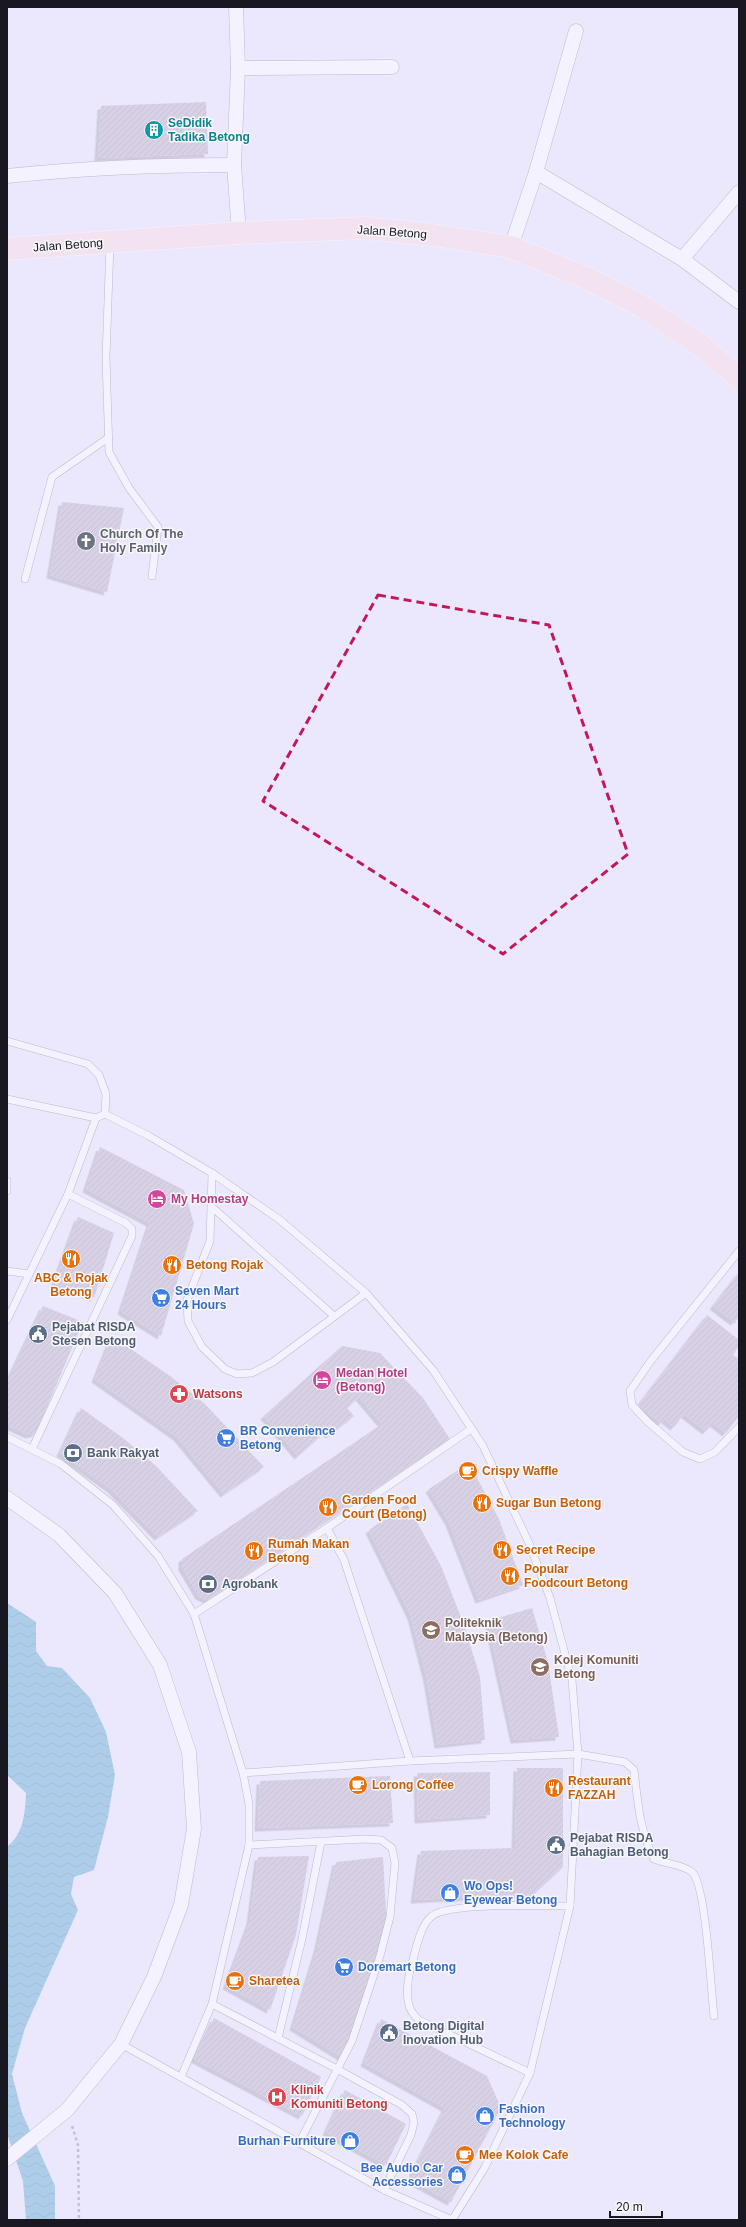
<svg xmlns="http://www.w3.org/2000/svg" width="746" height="2227" font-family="Arial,sans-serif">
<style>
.water{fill:url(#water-waves)}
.building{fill:url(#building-hatch);filter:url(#shadow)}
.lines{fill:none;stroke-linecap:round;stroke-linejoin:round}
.lane-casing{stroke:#848194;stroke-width:8}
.street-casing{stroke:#848194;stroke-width:15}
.primary-casing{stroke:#fff;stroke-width:23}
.path{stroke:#9593a3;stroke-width:2.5;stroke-dasharray:3 3;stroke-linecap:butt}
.lane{stroke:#fff;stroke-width:7}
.street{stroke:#fff;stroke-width:14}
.primary{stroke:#fddde3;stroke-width:22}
.marked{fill:none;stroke:#c2185b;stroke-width:3;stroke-dasharray:8 5;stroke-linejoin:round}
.labels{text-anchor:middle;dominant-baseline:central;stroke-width:3;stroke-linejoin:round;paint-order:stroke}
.culture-label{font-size:12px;font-weight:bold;fill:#0d838f;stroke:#f8f7fb;text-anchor:start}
.street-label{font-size:12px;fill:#191820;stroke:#f8f7fb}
.worship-label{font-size:12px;font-weight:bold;fill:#5b616d;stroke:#f8f7fb;text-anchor:start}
.hotel-label{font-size:12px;font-weight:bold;fill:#b23c85;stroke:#f8f7fb;text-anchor:start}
.food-label{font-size:12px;font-weight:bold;fill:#c56008;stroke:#f8f7fb;text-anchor:start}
.shop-label{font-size:12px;font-weight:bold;fill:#366cbe;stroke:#f8f7fb;text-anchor:start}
.service-label{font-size:12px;font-weight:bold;fill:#4e5e75;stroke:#f8f7fb;text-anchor:start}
.health-label{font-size:12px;font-weight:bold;fill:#be3a42;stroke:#f8f7fb;text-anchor:start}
.education-label{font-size:12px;font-weight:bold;fill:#785e54;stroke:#f8f7fb;text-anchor:start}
</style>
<defs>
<pattern id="water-waves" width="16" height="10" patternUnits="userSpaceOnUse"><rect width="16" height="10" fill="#64aed3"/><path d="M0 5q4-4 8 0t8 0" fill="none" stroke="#528dab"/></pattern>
<pattern id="building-hatch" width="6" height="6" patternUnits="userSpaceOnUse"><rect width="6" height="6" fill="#c1b3c5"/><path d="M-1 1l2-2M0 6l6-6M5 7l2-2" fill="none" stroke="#a599a9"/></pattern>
<filter id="shadow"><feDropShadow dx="-3.5" dy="3.5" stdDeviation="0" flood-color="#0004"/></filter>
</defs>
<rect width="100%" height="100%" fill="#ebe7fd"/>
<path class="water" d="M7 1603 36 1622V1651L47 1666 62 1668 90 1698 106 1732 115 1775 108 1817 94 1870 74 1877 71 1894 78 1910 25 2028 12 2074 22 2113 55 2186V2220H26L23 2181 7 2134V1847C24 1833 25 1813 26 1793L7 1775Z"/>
<g class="building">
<path d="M206 102 208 154 98 158 101 106Z"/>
<path d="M62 502 124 508 107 592 50 575Z"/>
<path d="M100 1147 184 1190 194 1224 161 1336 121 1311 150 1223 86 1189Z"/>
<path d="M78 1217 114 1233 94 1298 54 1283Z"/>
<path d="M739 1272V1320L737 1319 734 1322 713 1306Z"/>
<path d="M43 1306 83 1322 36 1433 29 1435 7 1425V1382Z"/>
<path d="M707 1315 739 1340V1346L733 1355 739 1359V1416L726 1433 713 1423 706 1431 684 1414 674 1427 664 1419 661 1423 638 1405Z"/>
<path d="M112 1336 170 1376 205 1404 264 1467 224 1494 177 1437 95 1379Z"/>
<path d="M342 1346 380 1353 423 1398 450 1439 207 1600 199 1596 182 1567V1559L382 1424 359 1397 347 1408 354 1416 329 1435 325 1432 298 1456 264 1416Z"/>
<path d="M81 1408 123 1438 157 1467 198 1511 158 1537 111 1489 60 1453Z"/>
<path d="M469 1463 499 1519 523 1585 479 1600 449 1522 429 1489Z"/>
<path d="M407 1504 441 1566 464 1625 480 1677 485 1740 438 1745 427 1679 411 1616 369 1530Z"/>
<path d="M532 1608 548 1662 559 1737 514 1740 488 1621Z"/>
<path d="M517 1768H563V1867L534 1894 414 1900 421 1851 515 1848Z"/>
<path d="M490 1772V1815L418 1820 417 1773Z"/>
<path d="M390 1776 393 1823 258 1828 260 1781Z"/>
<path d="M309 1856 296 1935 270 2010 226 1986 250 1921 258 1857Z"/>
<path d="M383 1857 387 1930 343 2058 293 2027 317 1949 336 1862Z"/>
<path d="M214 2018 321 2077 302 2116 194 2059Z"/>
<path d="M381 2019 487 2076 501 2108 451 2202 414 2182 413 2171 445 2108 364 2063Z"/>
<path d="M345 2090 406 2124 386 2165 326 2132Z"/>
</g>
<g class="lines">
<g class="lane-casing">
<g id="lane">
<path d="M110 244 106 358 109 452 129 488 158 527 152 576"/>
<path d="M25 579 52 477 108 438"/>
<path d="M7 1041 88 1064 99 1075 106 1094 105 1114 149 1136 212 1173 280 1220 366 1293 433 1370 483 1446 529 1543 550 1598 572 1680 578 1754 570 1906 530 2073 484 2169 452 2220"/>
<path d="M7 1099 96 1118"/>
<path d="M212 1173 210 1241 187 1300 188 1321 202 1347 225 1369 237 1374 252 1373 273 1362 366 1293"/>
<path d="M7 1181V1191"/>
<path d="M212 1207 334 1316"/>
<path d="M739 1251 650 1362 630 1391 632 1405 648 1422 683 1452 700 1459 715 1452 739 1427"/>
<path d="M7 1271 29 1274"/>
<path d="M7 1320 68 1194 96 1118 105 1114"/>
<path d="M7 1437 61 1464 113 1505 158 1556 194 1614"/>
<path d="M32 1449 132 1236V1229L126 1223 68 1194"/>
<path d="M327 1528 471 1429"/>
<path d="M410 1761 578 1754 625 1762 634 1770C638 1803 639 1828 654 1859 666 1864 682 1864 692 1872 706 1883 711 1992 714 2016"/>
<path d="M249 1845 365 1839 381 1840 392 1848 395 1863 390 1917 380 1956 352 2041 299 2143"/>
<path d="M212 2004 337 2069 402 2105 412 2114 414 2122 411 2135 384 2190"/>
<path d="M278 2038 302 1939 321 1842"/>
<path d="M121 2044 384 2190 452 2220"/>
<path d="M530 2073 419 2020C416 2017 411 2012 410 2008 405 1996 408 1975 412 1963 416 1950 420 1925 432 1916 449 1902 544 1906 570 1906"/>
<path d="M181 2077 212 2004 249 1845V1804L243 1773 410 1761 344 1560 327 1528 194 1614 243 1773"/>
</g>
</g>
<g class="street-casing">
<g id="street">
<path d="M236 7 238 68 234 165 239 233"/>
<path d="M238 68 392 67"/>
<path d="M536 172 682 259 739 302"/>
<path d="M7 176C83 168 158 165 234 165"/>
<path d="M511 247 536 172 576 31"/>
<path d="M682 259 739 192"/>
<path d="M7 1498 59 1535 115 1593 160 1665 189 1752 194 1829 181 1905 154 1977 121 2044 67 2110 7 2159"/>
</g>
</g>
<g class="primary-casing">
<path id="primary" d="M7 249 239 233 366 228 433 235 511 247 591 280 643 307 701 346 739 378"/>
</g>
<path class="path" d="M72 2126 78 2145 79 2220"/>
<use href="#lane" class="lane"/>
<use href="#street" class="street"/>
<use href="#primary" class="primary"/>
</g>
<path d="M0 0H746V2227H0ZM378 595 549 625 628 854 503 954 263 801Z" fill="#ebe7fd" fill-opacity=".55" fill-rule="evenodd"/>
<path class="marked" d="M378 595 549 625 628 854 503 954 263 801Z"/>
<defs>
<g id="building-disc" transform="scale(1)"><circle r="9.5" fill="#0f9aa8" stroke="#f8f7fb"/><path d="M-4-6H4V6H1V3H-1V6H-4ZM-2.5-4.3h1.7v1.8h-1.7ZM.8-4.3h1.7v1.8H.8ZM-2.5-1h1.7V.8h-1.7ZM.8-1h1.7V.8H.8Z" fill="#fff"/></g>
<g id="church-disc" transform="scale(1)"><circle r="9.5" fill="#6b7280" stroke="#f8f7fb"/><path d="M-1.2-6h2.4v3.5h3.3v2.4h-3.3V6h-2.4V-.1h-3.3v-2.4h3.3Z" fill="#fff"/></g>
<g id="hotel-disc" transform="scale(1)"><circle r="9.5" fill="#d1479c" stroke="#f8f7fb"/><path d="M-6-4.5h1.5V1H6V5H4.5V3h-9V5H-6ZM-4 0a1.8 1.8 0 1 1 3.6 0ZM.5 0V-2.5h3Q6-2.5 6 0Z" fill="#fff"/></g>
<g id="restaurant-disc" transform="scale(1)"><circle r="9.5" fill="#e8710a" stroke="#f8f7fb"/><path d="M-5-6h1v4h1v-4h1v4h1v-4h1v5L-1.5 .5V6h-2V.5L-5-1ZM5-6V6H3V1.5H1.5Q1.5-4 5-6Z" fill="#fff"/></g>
<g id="supermarket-disc" transform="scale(1)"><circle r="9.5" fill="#3f7fe0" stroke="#f8f7fb"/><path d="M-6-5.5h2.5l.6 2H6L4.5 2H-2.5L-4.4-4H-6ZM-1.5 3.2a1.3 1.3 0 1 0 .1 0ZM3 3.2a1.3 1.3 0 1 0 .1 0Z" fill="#fff"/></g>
<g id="civic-disc" transform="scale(1)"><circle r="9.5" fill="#5c6f8a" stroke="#f8f7fb"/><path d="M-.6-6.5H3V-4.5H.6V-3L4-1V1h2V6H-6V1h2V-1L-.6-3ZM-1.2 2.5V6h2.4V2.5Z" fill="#fff"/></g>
<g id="pharmacy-disc" transform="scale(1)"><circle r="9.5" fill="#e0444e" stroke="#f8f7fb"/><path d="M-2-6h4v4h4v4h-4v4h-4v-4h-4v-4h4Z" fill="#fff"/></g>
<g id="bank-disc" transform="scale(1)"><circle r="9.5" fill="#5c6f8a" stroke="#f8f7fb"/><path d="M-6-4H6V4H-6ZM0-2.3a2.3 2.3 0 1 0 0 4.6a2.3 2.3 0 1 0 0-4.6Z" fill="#fff"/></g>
<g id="cafe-disc" transform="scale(1)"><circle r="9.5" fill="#e8710a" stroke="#f8f7fb"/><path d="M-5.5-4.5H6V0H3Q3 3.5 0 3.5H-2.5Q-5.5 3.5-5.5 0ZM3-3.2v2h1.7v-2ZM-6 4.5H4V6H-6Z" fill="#fff"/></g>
<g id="university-disc" transform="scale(1)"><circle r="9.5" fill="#8d6e63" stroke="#f8f7fb"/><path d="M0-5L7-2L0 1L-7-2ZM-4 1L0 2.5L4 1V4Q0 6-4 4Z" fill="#fff"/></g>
<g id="shop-disc" transform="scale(1)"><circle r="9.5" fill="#3f7fe0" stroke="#f8f7fb"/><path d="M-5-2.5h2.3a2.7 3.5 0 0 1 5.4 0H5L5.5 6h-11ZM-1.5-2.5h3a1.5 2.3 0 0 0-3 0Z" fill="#fff"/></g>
<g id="hospital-disc" transform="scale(1)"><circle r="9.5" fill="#e0444e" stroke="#f8f7fb"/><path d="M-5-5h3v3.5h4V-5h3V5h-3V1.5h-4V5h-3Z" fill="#fff"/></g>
</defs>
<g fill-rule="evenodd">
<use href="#building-disc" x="154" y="130"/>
<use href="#church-disc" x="86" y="541"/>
<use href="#hotel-disc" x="157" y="1199"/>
<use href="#restaurant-disc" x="71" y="1259"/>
<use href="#restaurant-disc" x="172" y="1265"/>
<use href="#supermarket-disc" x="161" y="1298"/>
<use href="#civic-disc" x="38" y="1334"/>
<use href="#hotel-disc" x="322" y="1380"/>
<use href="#pharmacy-disc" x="179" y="1394"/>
<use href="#supermarket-disc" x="226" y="1438"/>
<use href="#bank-disc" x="73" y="1453"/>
<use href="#cafe-disc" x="468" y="1471"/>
<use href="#restaurant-disc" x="482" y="1503"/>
<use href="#restaurant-disc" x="328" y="1507"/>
<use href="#restaurant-disc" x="502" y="1550"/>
<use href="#restaurant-disc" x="254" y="1551"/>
<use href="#restaurant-disc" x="510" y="1576"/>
<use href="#bank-disc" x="208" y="1584"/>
<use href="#university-disc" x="431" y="1630"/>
<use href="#university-disc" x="540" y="1667"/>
<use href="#cafe-disc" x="358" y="1785"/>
<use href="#restaurant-disc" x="554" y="1788"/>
<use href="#civic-disc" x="556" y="1845"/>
<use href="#shop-disc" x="450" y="1893"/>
<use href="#supermarket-disc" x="344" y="1967"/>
<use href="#cafe-disc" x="235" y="1981"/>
<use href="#civic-disc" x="389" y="2033"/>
<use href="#hospital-disc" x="277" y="2097"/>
<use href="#shop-disc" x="485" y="2116"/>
<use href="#shop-disc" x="350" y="2141"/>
<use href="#cafe-disc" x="465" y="2155"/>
<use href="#shop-disc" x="457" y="2175"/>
</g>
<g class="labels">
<g class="culture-label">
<text x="168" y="123">SeDidik<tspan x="168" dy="14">Tadika Betong</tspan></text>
</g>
<g class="street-label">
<text transform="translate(392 232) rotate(4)">Jalan Betong</text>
<text transform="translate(68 245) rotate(-4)">Jalan Betong</text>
</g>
<g class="worship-label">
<text x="100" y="534">Church Of The<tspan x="100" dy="14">Holy Family</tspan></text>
</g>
<g class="hotel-label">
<text x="171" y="1199">My Homestay</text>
<text x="336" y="1373">Medan Hotel<tspan x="336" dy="14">(Betong)</tspan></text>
</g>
<g class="food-label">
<text x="186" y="1265">Betong Rojak</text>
<text x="71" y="1278" text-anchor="middle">ABC &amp; Rojak<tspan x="71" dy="14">Betong</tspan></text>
<text x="482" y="1471">Crispy Waffle</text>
<text x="342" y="1500">Garden Food<tspan x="342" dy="14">Court (Betong)</tspan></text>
<text x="496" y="1503">Sugar Bun Betong</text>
<text x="268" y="1544">Rumah Makan<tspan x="268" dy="14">Betong</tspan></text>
<text x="516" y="1550">Secret Recipe</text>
<text x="524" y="1569">Popular<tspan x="524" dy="14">Foodcourt Betong</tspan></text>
<text x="568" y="1781">Restaurant<tspan x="568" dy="14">FAZZAH</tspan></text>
<text x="372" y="1785">Lorong Coffee</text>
<text x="249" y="1981">Sharetea</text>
<text x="479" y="2155">Mee Kolok Cafe</text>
</g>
<g class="shop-label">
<text x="175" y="1291">Seven Mart<tspan x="175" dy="14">24 Hours</tspan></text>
<text x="240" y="1431">BR Convenience<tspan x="240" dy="14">Betong</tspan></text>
<text x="464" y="1886">Wo Ops!<tspan x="464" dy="14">Eyewear Betong</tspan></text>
<text x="358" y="1967">Doremart Betong</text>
<text x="499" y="2109">Fashion<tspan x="499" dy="14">Technology</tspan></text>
<text x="336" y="2141" text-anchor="end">Burhan Furniture</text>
<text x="443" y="2168" text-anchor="end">Bee Audio Car<tspan x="443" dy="14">Accessories</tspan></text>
</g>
<g class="service-label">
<text x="52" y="1327">Pejabat RISDA<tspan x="52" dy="14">Stesen Betong</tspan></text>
<text x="87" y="1453">Bank Rakyat</text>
<text x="222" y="1584">Agrobank</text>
<text x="570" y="1838">Pejabat RISDA<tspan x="570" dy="14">Bahagian Betong</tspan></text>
<text x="403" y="2026">Betong Digital<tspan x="403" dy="14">Inovation Hub</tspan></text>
</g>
<g class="health-label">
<text x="193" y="1394">Watsons</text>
<text x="291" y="2090">Klinik<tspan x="291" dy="14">Komuniti Betong</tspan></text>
</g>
<g class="education-label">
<text x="445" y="1623">Politeknik<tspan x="445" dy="14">Malaysia (Betong)</tspan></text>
<text x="554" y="1660">Kolej Komuniti<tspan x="554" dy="14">Betong</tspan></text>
</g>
</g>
<rect width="746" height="2227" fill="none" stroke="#191820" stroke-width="16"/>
<path d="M610 2211v6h52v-6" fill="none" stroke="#191820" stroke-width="2"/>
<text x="616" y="2211" font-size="12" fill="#191820" stroke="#f8f7fb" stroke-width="3" paint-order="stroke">20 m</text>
</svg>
